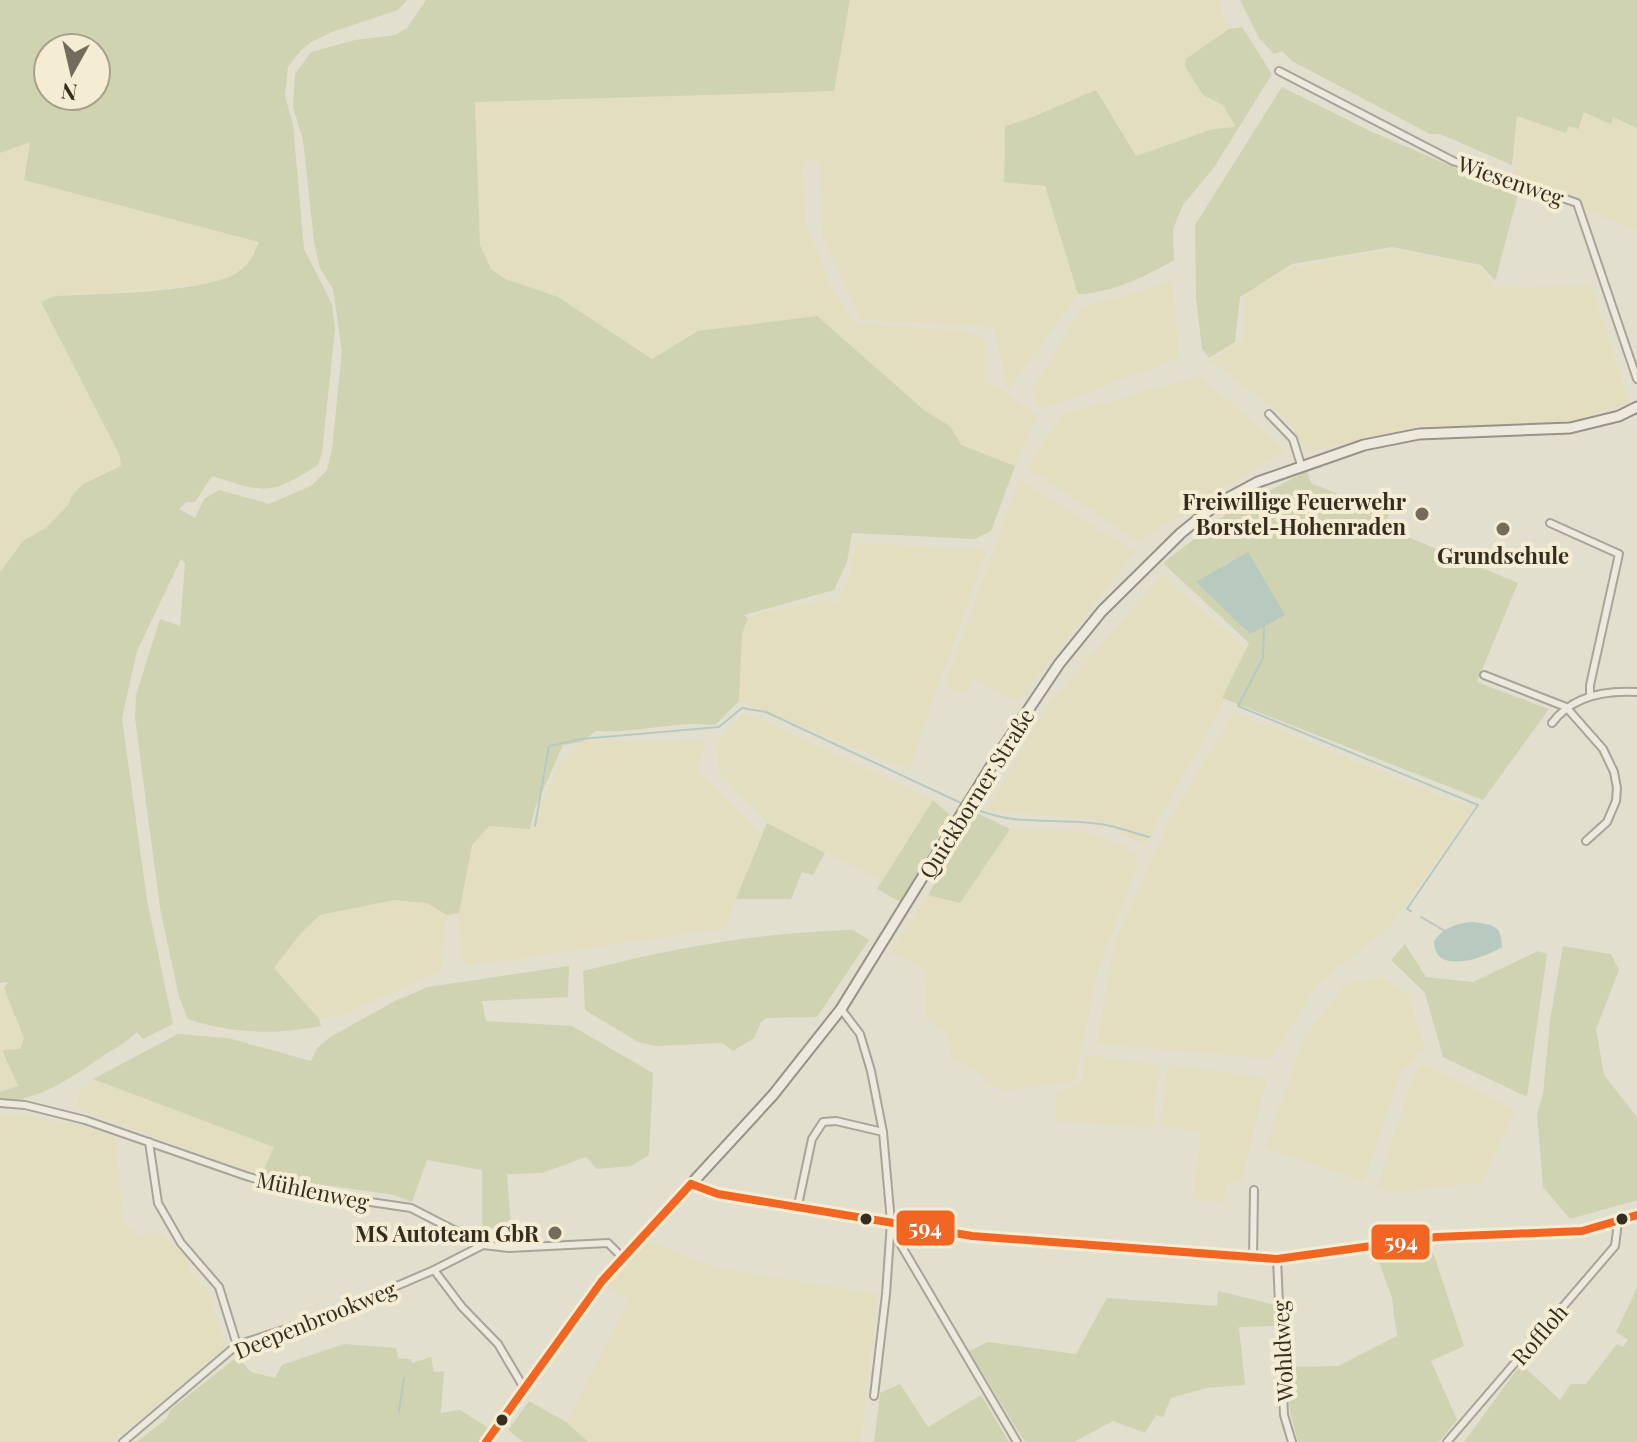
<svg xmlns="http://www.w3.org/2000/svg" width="1637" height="1442" font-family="'Playfair Display',serif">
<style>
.farmland{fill:#e2debf}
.green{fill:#cfd3b1;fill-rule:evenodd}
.water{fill:#b8c9c0}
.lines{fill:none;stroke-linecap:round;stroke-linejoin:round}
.stream{stroke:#b8c9c0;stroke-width:2}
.street-casing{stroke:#a8a497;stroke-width:10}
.secondary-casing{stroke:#989386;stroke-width:13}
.street{stroke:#ece9df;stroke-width:6}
.secondary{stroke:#ece9df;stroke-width:9}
.bus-1-casing{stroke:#f4edd4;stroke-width:14}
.bus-1{stroke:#f26522;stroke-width:8}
.poi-dot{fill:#736b5c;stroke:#f4edd4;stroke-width:3}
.bus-dot{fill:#372d1f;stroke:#f4edd4;stroke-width:3}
.labels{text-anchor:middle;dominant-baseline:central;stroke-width:8;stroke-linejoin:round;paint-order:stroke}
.street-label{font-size:22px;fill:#372d1f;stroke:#f4edd4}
.poi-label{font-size:22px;font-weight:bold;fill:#372d1f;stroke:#f4edd4;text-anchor:end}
.line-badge{stroke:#f4edd4;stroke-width:3}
.badge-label{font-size:22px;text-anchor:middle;font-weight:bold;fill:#fff}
</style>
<rect width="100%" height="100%" fill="#e3dfce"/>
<g class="farmland">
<path d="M850 0H1220L1222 13 1229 29 1187 59 1203 95 1223 105 1237 127 1213 129 1136 157 1028 119 1005 126 1004 181 1045 186 1078 294 1008 391 993 327 861 320 822 236 819 163 807 158 802 169 806 222 830 285 854 323 968 331 985 340V385H995L1038 416 1015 466 961 445 950 426 925 411 698 331 653 359 558 297 505 279 491 269 484 257 480 245 475 102 834 91Z"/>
<path d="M1584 112 1611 123 1613 117 1637 128V230L1522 186 1514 177 1517 115 1566 133 1568 126Z"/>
<path d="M31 142 25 160 24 180 259 241 251 261 238 272 213 284 55 296 72 364 120 456 121 467 102 473 73 494 68 505 47 527 23 541 0 572V153Z"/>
<path d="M1394 249 1481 267 1495 288 1591 285 1630 403 1561 424 1419 426 1307 452 1286 418 1210 360 1243 340 1244 293 1294 267Z"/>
<path d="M1173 281 1179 358 1040 410 1032 389 1083 307Z"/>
<path d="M1199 376 1285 450 1139 542 1028 468 1061 415Z"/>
<path d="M1019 479 1135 552 1017 702 973 679 965 695 945 685Z"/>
<path d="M856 543 987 549 909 770 739 701 742 634 748 618 765 611 822 601 838 602 848 579Z"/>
<path d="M1162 575 1252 654 1144 845 1094 819 986 811 1048 704Z"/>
<path d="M1234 712 1473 809 1390 927 1318 984 1271 1059 1097 1044 1114 944 1169 820Z"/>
<path d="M744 714 758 718 933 800 881 880 767 823 718 770 717 744 732 722Z"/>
<path d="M705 740 698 771 761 834 726 928 468 966 461 956 459 913 472 845 489 826 530 829 560 764 582 742Z"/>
<path d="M1010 829 1084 831 1135 851 1138 865 1099 967 1075 1081 1000 1092 978 1072 952 1059 947 1037 926 1018 925 968 890 954 928 895 960 903Z"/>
<path d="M394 900 427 903 447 915 441 971 344 1014 319 1019 274 968 300 934 320 915Z"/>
<path d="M1383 977 1409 996 1426 1049 1401 1072 1364 1182 1265 1148 1302 1040 1345 984Z"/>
<path d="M0 987 4 988 10 1000 24 1038 20 1049 8 1051 18 1087 0 1092Z"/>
<path d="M1084 1055 1160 1065 1152 1128 1055 1121V1093L1082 1084Z"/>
<path d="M1168 1064 1267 1078 1242 1181 1227 1184 1224 1202 1192 1200 1201 1132 1160 1126Z"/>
<path d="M1422 1064 1516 1110 1482 1182 1395 1193 1377 1188 1412 1076Z"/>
<path d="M93 1079 274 1147 261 1176 76 1108 81 1090Z"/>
<path d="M0 1114 23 1115 80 1125 115 1137 124 1224 137 1235 157 1232 188 1258 191 1273 209 1292 227 1347 112 1442H0V1278L6 1284 0 1276Z"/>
<path d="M646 1240 716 1268 877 1294 861 1442H588L566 1422 629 1300 607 1288Z"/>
</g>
<g class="green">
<path d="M0 0H407L398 10 332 32 311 42 301 50 288 67 285 96 293 125 304 249 332 304 335 329 322 453 318 465C270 496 265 493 212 476L195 502H186L179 509 195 518 204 499 219 490 269 504 311 486 327 470 332 449 342 351 333 289 320 268 314 242 303 140 293 107 295 74 311 52 355 40 395 35 407 28 426 0H850L834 91 475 102 480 245 491 269 505 279 558 297 652 359 698 331 817 316 925 411 950 426 961 445 1015 466 991 531 975 539 852 533 847 562 834 590 744 615 748 618 742 634 739 701 715 725C675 720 636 734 596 731L582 742 563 745 535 808 530 829 489 826 472 845 459 913 447 915 427 903 394 900 320 915 300 934 274 968 319 1019 321 1026C276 1035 232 1034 188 1019L179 997 160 908 135 718 136 695 160 619 180 626 185 563 181 559 137 651 122 718 147 900 173 1024 143 1039 137 1032C128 1041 117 1047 106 1054 74 1076 41 1100 0 1102V1092L18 1086 2 1050 20 1049 24 1038 4 988 8 982 0 983V572L23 541 47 527 68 505 73 494 83 484 121 466 120 456 41 302 55 296C96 294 208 293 238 272 250 264 254 254 259 242L24 180 30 142 0 153ZM48 48H96V96H48Z"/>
<path d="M1240 0H1637V128L1613 117 1611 124 1584 112 1578 129 1569 126 1566 133 1517 116 1512 165 1440 134H1430L1292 61 1282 51 1274 54 1259 38Z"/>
<path d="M1242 27 1272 74 1215 166 1183 205 1173 229 1174 260C1145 277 1111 293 1078 294L1045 186 1004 182 1005 126 1028 119 1096 90 1136 156 1213 129 1236 127 1223 105 1203 95 1185 66 1186 59 1229 29Z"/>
<path d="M1282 87 1370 131 1518 195 1495 281 1481 265 1392 247 1292 264 1240 297 1235 342 1209 358 1202 349 1196 297 1195 225Z"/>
<path d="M1307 471 1311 483 1389 515 1384 527 1518 583 1477 682 1549 709 1483 800 1222 698 1249 643 1163 563 1229 512Z"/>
<path d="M933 800 951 816 900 902 877 889Z"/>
<path d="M975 812 1010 829 960 903 928 895Z"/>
<path d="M767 823 825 853 813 875 802 872 791 899H736Z"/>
<path d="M853 930 869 940 817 1017 767 1018 761 1022 754 1038 733 1051 722 1043 655 1046 638 1042 585 1010 583 971C672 948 761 932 853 930Z"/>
<path d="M1405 944 1426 977 1473 982 1538 951 1547 954 1527 1097 1443 1057 1425 993 1391 960Z"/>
<path d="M1563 946 1611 954 1619 970 1596 1029 1604 1075 1637 1117V1200L1570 1219 1543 1187 1537 1114 1543 1094 1550 1020Z"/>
<path d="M569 966 568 997 482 1001 486 1021 572 1026 653 1073 649 1155 631 1166 597 1169 586 1157 542 1173 507 1174 511 1229 482 1228V1170L427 1160 412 1202 394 1195 261 1176 274 1147 93 1079 178 1034 228 1038 311 1061 317 1048 330 1037 397 1000 428 987Z"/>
<path d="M1431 1246 1464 1346 1431 1361 1457 1420 1439 1442H1298L1290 1412 1287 1367 1338 1366 1397 1336 1392 1298 1376 1254Z"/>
<path d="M1637 1288V1442H1464L1521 1364 1560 1400 1571 1384H1586L1617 1344 1623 1347 1628 1340 1616 1332Z"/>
<path d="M1218 1291 1275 1305 1274 1326 1239 1327 1245 1385 1206 1388 1171 1398 1163 1417 1156 1415 1145 1433 1113 1421 1074 1442H1025L969 1351 988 1342 1076 1354 1107 1298 1217 1306Z"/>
<path d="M344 1344 396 1348 398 1358 411 1359 412 1363 431 1357 434 1372 444 1371 441 1413 460 1410 490 1429 481 1442H137L167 1418 170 1410 237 1357 251 1372 275 1378 282 1365Z"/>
<path d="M900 1384 928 1427 981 1395 1009 1442H874L880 1393Z"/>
<path d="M529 1401 566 1422 588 1442H523L508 1430Z"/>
</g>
<g class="water">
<path d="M1248 552 1285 615 1250 634 1196 582Z"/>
<path d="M1473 922C1493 925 1501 924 1502 947 1486 957 1434 977 1434 941 1444 927 1457 923 1473 922Z"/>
</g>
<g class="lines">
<g class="stream">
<path d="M1264 627 1263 658 1238 706 1478 805 1407 909 1411 911"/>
<path d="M976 809C1016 827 1057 817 1100 824 1116 826 1133 833 1149 837"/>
<path d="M535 826 549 746 581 739 719 727 742 708 766 712 961 803"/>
<path d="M1421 917 1445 931"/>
<path d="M399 1411 404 1378"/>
</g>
<g class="street-casing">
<g id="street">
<path d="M1279 71 1453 161 1577 203 1637 379"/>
<path d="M1269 414 1293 439 1301 465"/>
<path d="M1550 523 1619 554 1590 685V696"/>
<path d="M1484 675 1566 707 1603 749 1614 772 1617 788 1616 801 1607 822 1586 841"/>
<path d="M1552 723C1572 696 1605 690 1637 692"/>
<path d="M841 1009 860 1034 871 1071 883 1132 891 1222 886 1294 874 1396"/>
<path d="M0 1103 25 1105 85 1120 246 1176 296 1191 411 1208 483 1245 509 1248 608 1243 622 1257"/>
<path d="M149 1142 158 1203 181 1243 219 1287 237 1345"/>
<path d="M691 1184 718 1194 972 1236 1277 1259 1437 1237 1582 1231 1637 1215"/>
<path d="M798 1205 812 1139 823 1122 836 1121 883 1132"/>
<path d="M893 1228 895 1235 1017 1442"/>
<path d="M1253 1259 1254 1190"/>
<path d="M1277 1259 1284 1415 1292 1442"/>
<path d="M434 1270 462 1307 498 1344 524 1388"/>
<path d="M123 1442 237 1345 329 1315 434 1270 483 1245"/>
<path d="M1447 1442 1615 1246 1618 1222"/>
</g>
</g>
<g class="secondary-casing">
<path id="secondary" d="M486 1442 602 1281 773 1095 841 1009 998 755 1059 664 1102 611 1181 533 1217 504 1258 482 1364 445 1419 434 1570 428 1619 416 1637 407"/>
</g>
<use href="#street" class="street"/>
<use href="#secondary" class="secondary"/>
<g class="bus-1-casing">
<g id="bus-1">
<path d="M691 1184 718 1194 972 1236 1277 1259 1437 1237 1582 1231 1637 1215"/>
<path d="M486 1442 602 1281 691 1184"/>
</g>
</g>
<use href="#bus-1" class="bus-1"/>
</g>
<g class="poi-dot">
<circle cx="1422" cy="514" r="8"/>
<circle cx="1503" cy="529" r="8"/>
<circle cx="555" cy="1233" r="8"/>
</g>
<g class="bus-dot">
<circle cx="866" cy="1219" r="7"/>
<circle cx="1622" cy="1219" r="7"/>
<circle cx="502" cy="1420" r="7"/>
</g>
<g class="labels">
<g class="street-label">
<text transform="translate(1511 180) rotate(19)">Wiesenweg</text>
<text transform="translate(976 793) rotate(-58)">Quickborner Straße</text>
<text transform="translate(313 1190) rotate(12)">Mühlenweg</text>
<text transform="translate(315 1319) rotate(-22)">Deepenbrookweg</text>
<text transform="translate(1539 1334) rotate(-49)">Roffloh</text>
<text transform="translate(1282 1351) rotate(-93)">Wohldweg</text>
</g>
<g class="poi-label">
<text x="1406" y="501">Freiwillige Feuerwehr<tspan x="1406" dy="25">Borstel-Hohenraden</tspan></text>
<text x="1503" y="555" text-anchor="middle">Grundschule</text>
<text x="539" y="1233">MS Autoteam GbR</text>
</g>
</g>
<g class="line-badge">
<rect x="895" y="1209" width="61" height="38" rx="8" fill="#f26522"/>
<rect x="1370" y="1223" width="61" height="38" rx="8" fill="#f26522"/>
</g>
<g class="badge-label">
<text x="925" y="1236">594</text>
<text x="1401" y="1250">594</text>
</g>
<g transform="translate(72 72) rotate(188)"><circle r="38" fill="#f4edd4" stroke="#a8a08c" stroke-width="2"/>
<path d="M0-6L14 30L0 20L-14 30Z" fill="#736b5c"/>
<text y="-12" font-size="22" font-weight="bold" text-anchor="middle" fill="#372d1f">N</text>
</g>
</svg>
